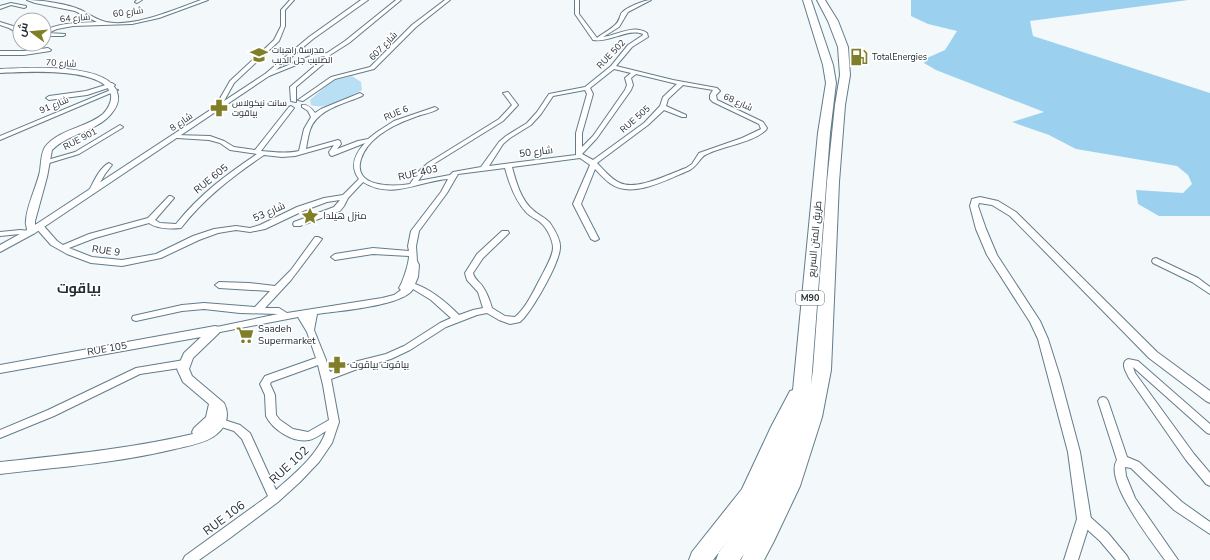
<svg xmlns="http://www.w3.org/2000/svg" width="1210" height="560" font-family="'Nunito Sans',Cairo,sans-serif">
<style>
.green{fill:#b9dff4}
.forest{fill:#9bd1ee}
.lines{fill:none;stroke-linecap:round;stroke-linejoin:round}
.minor-casing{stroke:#637c8a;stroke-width:2}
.tertiary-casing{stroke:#637c8a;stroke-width:2}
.motorway-casing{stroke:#637c8a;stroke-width:2}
.minor{fill:#fff;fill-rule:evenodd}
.tertiary{fill:#fff;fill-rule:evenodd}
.motorway{fill:#fff;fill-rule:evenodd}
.labels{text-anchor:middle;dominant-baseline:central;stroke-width:3;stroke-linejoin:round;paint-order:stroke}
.far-street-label{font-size:9px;fill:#242e34;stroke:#fff}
.far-poi-label{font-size:9px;fill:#242e34;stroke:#fff;text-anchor:start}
.shield{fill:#fff;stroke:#666d71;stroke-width:1}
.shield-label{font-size:9px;font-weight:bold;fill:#242e34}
.street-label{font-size:10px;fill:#242e34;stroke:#fff}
.poi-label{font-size:10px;fill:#242e34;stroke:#fff;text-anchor:start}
.near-street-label{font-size:12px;fill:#242e34;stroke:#fff}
.district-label{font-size:14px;font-weight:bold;fill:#242e34;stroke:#fff}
</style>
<rect width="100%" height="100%" fill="#f3f8fb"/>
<path class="green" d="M352 76 361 82 362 90C347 97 327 111 311 105L310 100 332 81Z"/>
<path class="forest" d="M911 0H1188L1030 21 1033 36 1210 93V216H1159L1138 204 1136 190 1183 193 1192 184 1188 175 1177 166 1076 149 1049 135 1012 122 1044 112 936 70 924 63 927 58 945 50 957 31 928 24 911 16Z"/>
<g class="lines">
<g class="minor-casing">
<g id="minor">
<path d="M27 0C41 0 68 4 81 10 89 14 97 20 106 22 133 28 176 9 201 0H208L159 18 132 24 73 26 57 29 48 33 65 34V35L63 36H45L44 31C59 22 80 23 97 22L75 11 35 3Z"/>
<path d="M137 0H142L137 3 135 2Z"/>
<path d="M290 0H294L285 10V26L279 41 234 83 219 110H215L214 109 230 81 274 40 281 26V10Z"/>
<path d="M396 0H401L349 43 330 55 328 60 296 87V102L291 101 290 87 324 58 325 56 316 57 269 76 264 75 313 55 327 53 345 41Z"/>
<path d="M445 0H450L416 27 374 69 335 79 303 101 298 100 331 77 370 67 412 25Z"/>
<path d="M575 0H579V14L597 38C603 33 610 30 615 25 619 22 619 19 621 14 624 8 645 0 651 0L628 12 619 27 603 37C618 35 633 24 647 33L648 37 632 47 616 66 673 80 717 88 720 91 716 95 717 100 763 122 767 128 766 130C750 144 724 145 705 155 701 157 697 166 690 170 668 179 633 199 611 184 605 180 600 174 595 169L581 204 599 239 595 241 591 239 573 204 590 165 580 158 512 167C516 182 521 200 533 210 538 215 545 217 550 223 554 229 561 240 560 248 559 264 535 305 524 318L520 322 510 324 499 320 487 313 477 315 446 327 410 350 391 359 360 368 331 379 339 422 332 443 319 462 300 482 278 502 230 538 199 560H183L185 556 268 496 242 439 234 431 212 424 210 421 212 418 215 417 240 425 250 433 276 490C294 474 318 455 326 431 321 434 315 439 309 440 293 443 273 430 266 416L265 395 260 384 265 376 316 358 307 332 298 317 215 333 212 332 211 330 212 328 278 314 240 313 204 309 182 311 136 321 133 320 132 318 133 316 182 305 204 303 255 307 270 291 219 288 215 285 219 282 249 283 275 286 291 270 315 237H318L322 239 291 280 265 308H279L287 313 382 298 394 295 401 290 399 288C403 282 409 263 409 256L373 254 335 260 331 257 335 254 373 248 409 251 408 246 411 231 441 192 448 179C419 181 392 200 363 182L348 198 344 206 340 211 300 226H294L293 224 294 222 334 207 340 200 327 202 303 211 265 229 250 232 236 230 218 233 199 240 161 258 122 266 91 263 67 254 51 245 36 228 35 226 36 224H42L57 241 63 245 89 234 148 218 169 196H171L174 198 155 220 160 223 176 224C199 195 227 174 257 154L230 150 220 143 209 140 177 138 174 136 175 135 210 136 224 141 234 147 255 150 289 107 291 106 294 108 261 151C274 152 287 154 299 151L304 129 311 117 308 111 302 107V105C308 104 312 109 315 113L321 109 360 93 363 95 362 96C344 104 317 109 310 130 308 136 307 143 306 149L338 140 340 141 341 144 337 149 358 141 368 139 377 132 394 121 435 107 438 109C432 113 422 114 415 117 395 124 368 137 361 159 352 188 393 187 410 184L418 172 428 163 499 119 512 105 503 93 508 92 518 105 503 121 432 165 423 174 418 181 450 175 453 172 481 167 499 142 506 136 527 123 537 112 549 94 585 87 611 66 628 45 643 35V34C626 28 611 43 593 40L575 14ZM614 69 631 73 625 78 627 85 625 90 593 136 582 147V133L593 94 590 88ZM636 74 677 84 663 97 660 106 644 123 593 160 582 154 597 138 631 90 633 85 631 78ZM683 85 713 90 710 95V99L713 102 759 124 761 129 742 138 699 153 692 164 686 168C669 174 637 191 620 183 611 179 604 170 597 163L648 125 664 110 682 117H686V115L666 106 668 99ZM585 90 587 94 576 133V155L489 166 503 144 510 138 531 125 541 114 553 96ZM365 143C355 154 349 166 359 179L343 195 324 198 297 207 260 225 250 228 236 226 214 229 193 236 156 254 122 260 92 257 69 248 95 238 149 223C157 229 171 229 181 228 204 198 233 176 264 155L282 157 295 156 334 145 329 152 330 155 332 156ZM505 168C509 183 515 200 526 212 530 217 537 219 541 223 547 228 553 240 553 248 553 256 544 271 540 279 533 292 526 308 515 317L505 316 492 308C490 301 487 293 483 287 480 282 474 279 473 273L483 258 509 233 508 231H502L477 254 465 273 467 280 478 292 483 308 473 310 459 315C446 302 432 290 415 284L418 277 419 265 417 261 416 246 419 231 447 193 458 174ZM413 289 431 300 451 318 440 323 404 346 386 354 358 361 330 372 326 360 314 330 317 314C336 311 404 306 413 289ZM318 365 323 385 329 420 308 432 293 429 280 420 276 415 275 395 270 384 271 382Z"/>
<path d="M11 3 26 6V7L24 8 11 5 0 9V6Z"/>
<path d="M0 22 13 26 20 31V34L9 28 0 25Z"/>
<path d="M48 48 51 50 50 51 24 55H0V51H24Z"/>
<path d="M112 83 115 85 114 86 87 95 49 100 46 98 49 96 86 91Z"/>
<path d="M113 89 118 90 0 140V136Z"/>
<path d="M120 125 123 127 122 128 79 154 46 164 43 162 44 161 75 152Z"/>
<path d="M109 163 112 165 105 174 94 193 93 194H89L88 193C93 183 99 168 109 163Z"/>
<path d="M20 230 30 231 31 233 27 235 20 234 0 236V232Z"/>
<path d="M1156 258 1198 278 1210 287V294L1192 282 1153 263 1152 261 1153 259Z"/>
<path d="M1128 359 1138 361 1210 424V434L1207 433 1133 367 1135 373 1194 454 1210 473V486L1206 484 1186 460 1129 378C1126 372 1122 366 1125 361Z"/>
<path d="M184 360 187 361 189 364 187 367 140 374 54 416 0 438V430L48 410 136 368Z"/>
<path d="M1103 397 1106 398 1108 401 1127 457 1139 462 1182 502 1210 522V534L1174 510 1131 468 1125 467 1126 476 1135 498 1178 560H1165C1153 543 1103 480 1117 460L1098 401 1100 398Z"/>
<path d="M1084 514 1088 515 1108 533 1127 556 1129 560H1116L1100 541 1080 523 1079 519 1080 515Z"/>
</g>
</g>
<g class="tertiary-casing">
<g id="tertiary">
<path d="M361 0H368L313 39 269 76 35 233 0 252V245L27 230C27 227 25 223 26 221 26 207 37 186 40 171 41 164 41 153 45 147 59 129 86 128 103 114 108 109 112 101 111 95 105 66 23 72 0 73V69C26 68 107 62 117 92 120 100 117 107 111 114 96 132 69 133 52 150L47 177 35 221V225L265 74 309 37Z"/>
<path d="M980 197 998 201 1016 212 1157 352 1210 391V403L1206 401 1149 358 1010 216 992 205 979 203 978 206 986 229 997 255 1040 321 1048 339 1060 377 1080 452 1091 519 1078 560H1064L1077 519 1068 452 1038 339 1030 322 987 255 976 229 970 206 972 199Z"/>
<path d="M215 326 219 327 220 330 219 333 193 358 189 369 192 376 224 403C231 417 225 429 213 437 201 444 188 446 175 449 118 463 59 467 0 474V462C65 455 129 449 193 434L192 432 194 428 206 417 209 404 183 382 177 369 184 353 201 337 0 373V365Z"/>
</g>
</g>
<g class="motorway-casing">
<path id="motorway" d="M803 0H811L833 65 836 83 830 133 811 385 813 370 827 182 835 105 840 75 838 47 828 21 817 0H825L838 21 848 47 850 75 845 105 839 182 831 370 822 417 800 486 774 541 764 560H741L744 554 740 560H716L719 552 733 534 713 560H689L692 552 742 489 771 427 790 391 793 390 818 133 826 83 823 65Z"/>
</g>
<use href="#minor" class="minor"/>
<use href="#tertiary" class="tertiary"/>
<use href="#motorway" class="motorway"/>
</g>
<defs>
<g id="school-bare" transform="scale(1.38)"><path d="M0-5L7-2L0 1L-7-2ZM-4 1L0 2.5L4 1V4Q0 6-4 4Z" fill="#807e26" stroke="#fff" stroke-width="2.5" paint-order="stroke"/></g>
<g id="fuel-bare" transform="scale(1.38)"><path d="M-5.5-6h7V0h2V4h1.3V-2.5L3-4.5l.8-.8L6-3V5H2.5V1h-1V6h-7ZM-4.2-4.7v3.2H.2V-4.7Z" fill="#807e26" stroke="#fff" stroke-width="2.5" paint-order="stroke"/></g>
<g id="pharmacy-bare" transform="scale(1.38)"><path d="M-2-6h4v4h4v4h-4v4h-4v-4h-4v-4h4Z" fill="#807e26" stroke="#fff" stroke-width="2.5" paint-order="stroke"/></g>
<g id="sight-bare" transform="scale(1.38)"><path d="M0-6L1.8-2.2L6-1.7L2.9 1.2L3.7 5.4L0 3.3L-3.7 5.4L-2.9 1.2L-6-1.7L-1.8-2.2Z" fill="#807e26" stroke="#fff" stroke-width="2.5" paint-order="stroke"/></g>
<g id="supermarket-bare" transform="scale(1.38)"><path d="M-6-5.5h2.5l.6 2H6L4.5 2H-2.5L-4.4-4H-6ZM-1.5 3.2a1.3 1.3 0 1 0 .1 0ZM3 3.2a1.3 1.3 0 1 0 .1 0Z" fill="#807e26" stroke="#fff" stroke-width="2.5" paint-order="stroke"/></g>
</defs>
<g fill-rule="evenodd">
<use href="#school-bare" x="259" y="55"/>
<use href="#fuel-bare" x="859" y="57"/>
<use href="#pharmacy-bare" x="219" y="108"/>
<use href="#sight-bare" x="310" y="216"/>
<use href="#supermarket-bare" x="245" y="335"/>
<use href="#pharmacy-bare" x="337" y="365"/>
</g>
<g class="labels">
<g class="far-street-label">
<text transform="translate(128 12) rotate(-8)">شارع 60</text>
<text transform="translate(75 18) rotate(-5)">شارع 64</text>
<text transform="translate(383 46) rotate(-46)">شارع 607</text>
<text transform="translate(611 54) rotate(-46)">RUE 502</text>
<text transform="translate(61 63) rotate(3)">شارع 70</text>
<text transform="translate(738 102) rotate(24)">شارع 68</text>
<text transform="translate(54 105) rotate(-23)">شارع 91</text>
<text transform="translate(396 113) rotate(-23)">RUE 6</text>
<text transform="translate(635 119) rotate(-41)">RUE 505</text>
<text transform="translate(181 122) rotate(-34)">شارع 8</text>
<text transform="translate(80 139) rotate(-28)">RUE 901</text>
</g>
<g class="far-poi-label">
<text x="272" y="50">مدرسة راهبات<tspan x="272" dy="10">الصليب جل الديب</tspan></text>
<text x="872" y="57">TotalEnergies</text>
<text x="232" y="103">سانت نيكولاس<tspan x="232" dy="10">بياقوت</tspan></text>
</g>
<rect class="shield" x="796" y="291" width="28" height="14" rx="3"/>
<g class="shield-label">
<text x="810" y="298">M90</text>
</g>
<g class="street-label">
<text transform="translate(536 152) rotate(-7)">شارع 50</text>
<text transform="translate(418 173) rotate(-13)">RUE 403</text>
<text transform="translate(211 179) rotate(-39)">RUE 605</text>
<text transform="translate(269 212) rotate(-24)">شارع 53</text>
<text transform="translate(815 239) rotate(-85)">طريق المتن السريع</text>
<text transform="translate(106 251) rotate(8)">RUE 9</text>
<text transform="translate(107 349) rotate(-10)">RUE 105</text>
</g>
<g class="poi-label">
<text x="323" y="216">منزل هيلدا</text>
<text x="258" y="329">Saadeh<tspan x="258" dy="12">Supermarket</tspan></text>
<text x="350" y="365">بياقوت بياقوت</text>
</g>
<g class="near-street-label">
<text transform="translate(289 465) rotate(-43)">RUE 102</text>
<text transform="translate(224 518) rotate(-37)">RUE 106</text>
</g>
<g class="district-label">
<text x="79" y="288">بياقوت</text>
</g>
</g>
<g transform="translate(32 32) rotate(286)"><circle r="19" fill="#ffffff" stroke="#a7abae"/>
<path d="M0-3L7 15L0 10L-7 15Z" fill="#807e26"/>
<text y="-6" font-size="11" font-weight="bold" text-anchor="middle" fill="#242e34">ش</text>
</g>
</svg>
